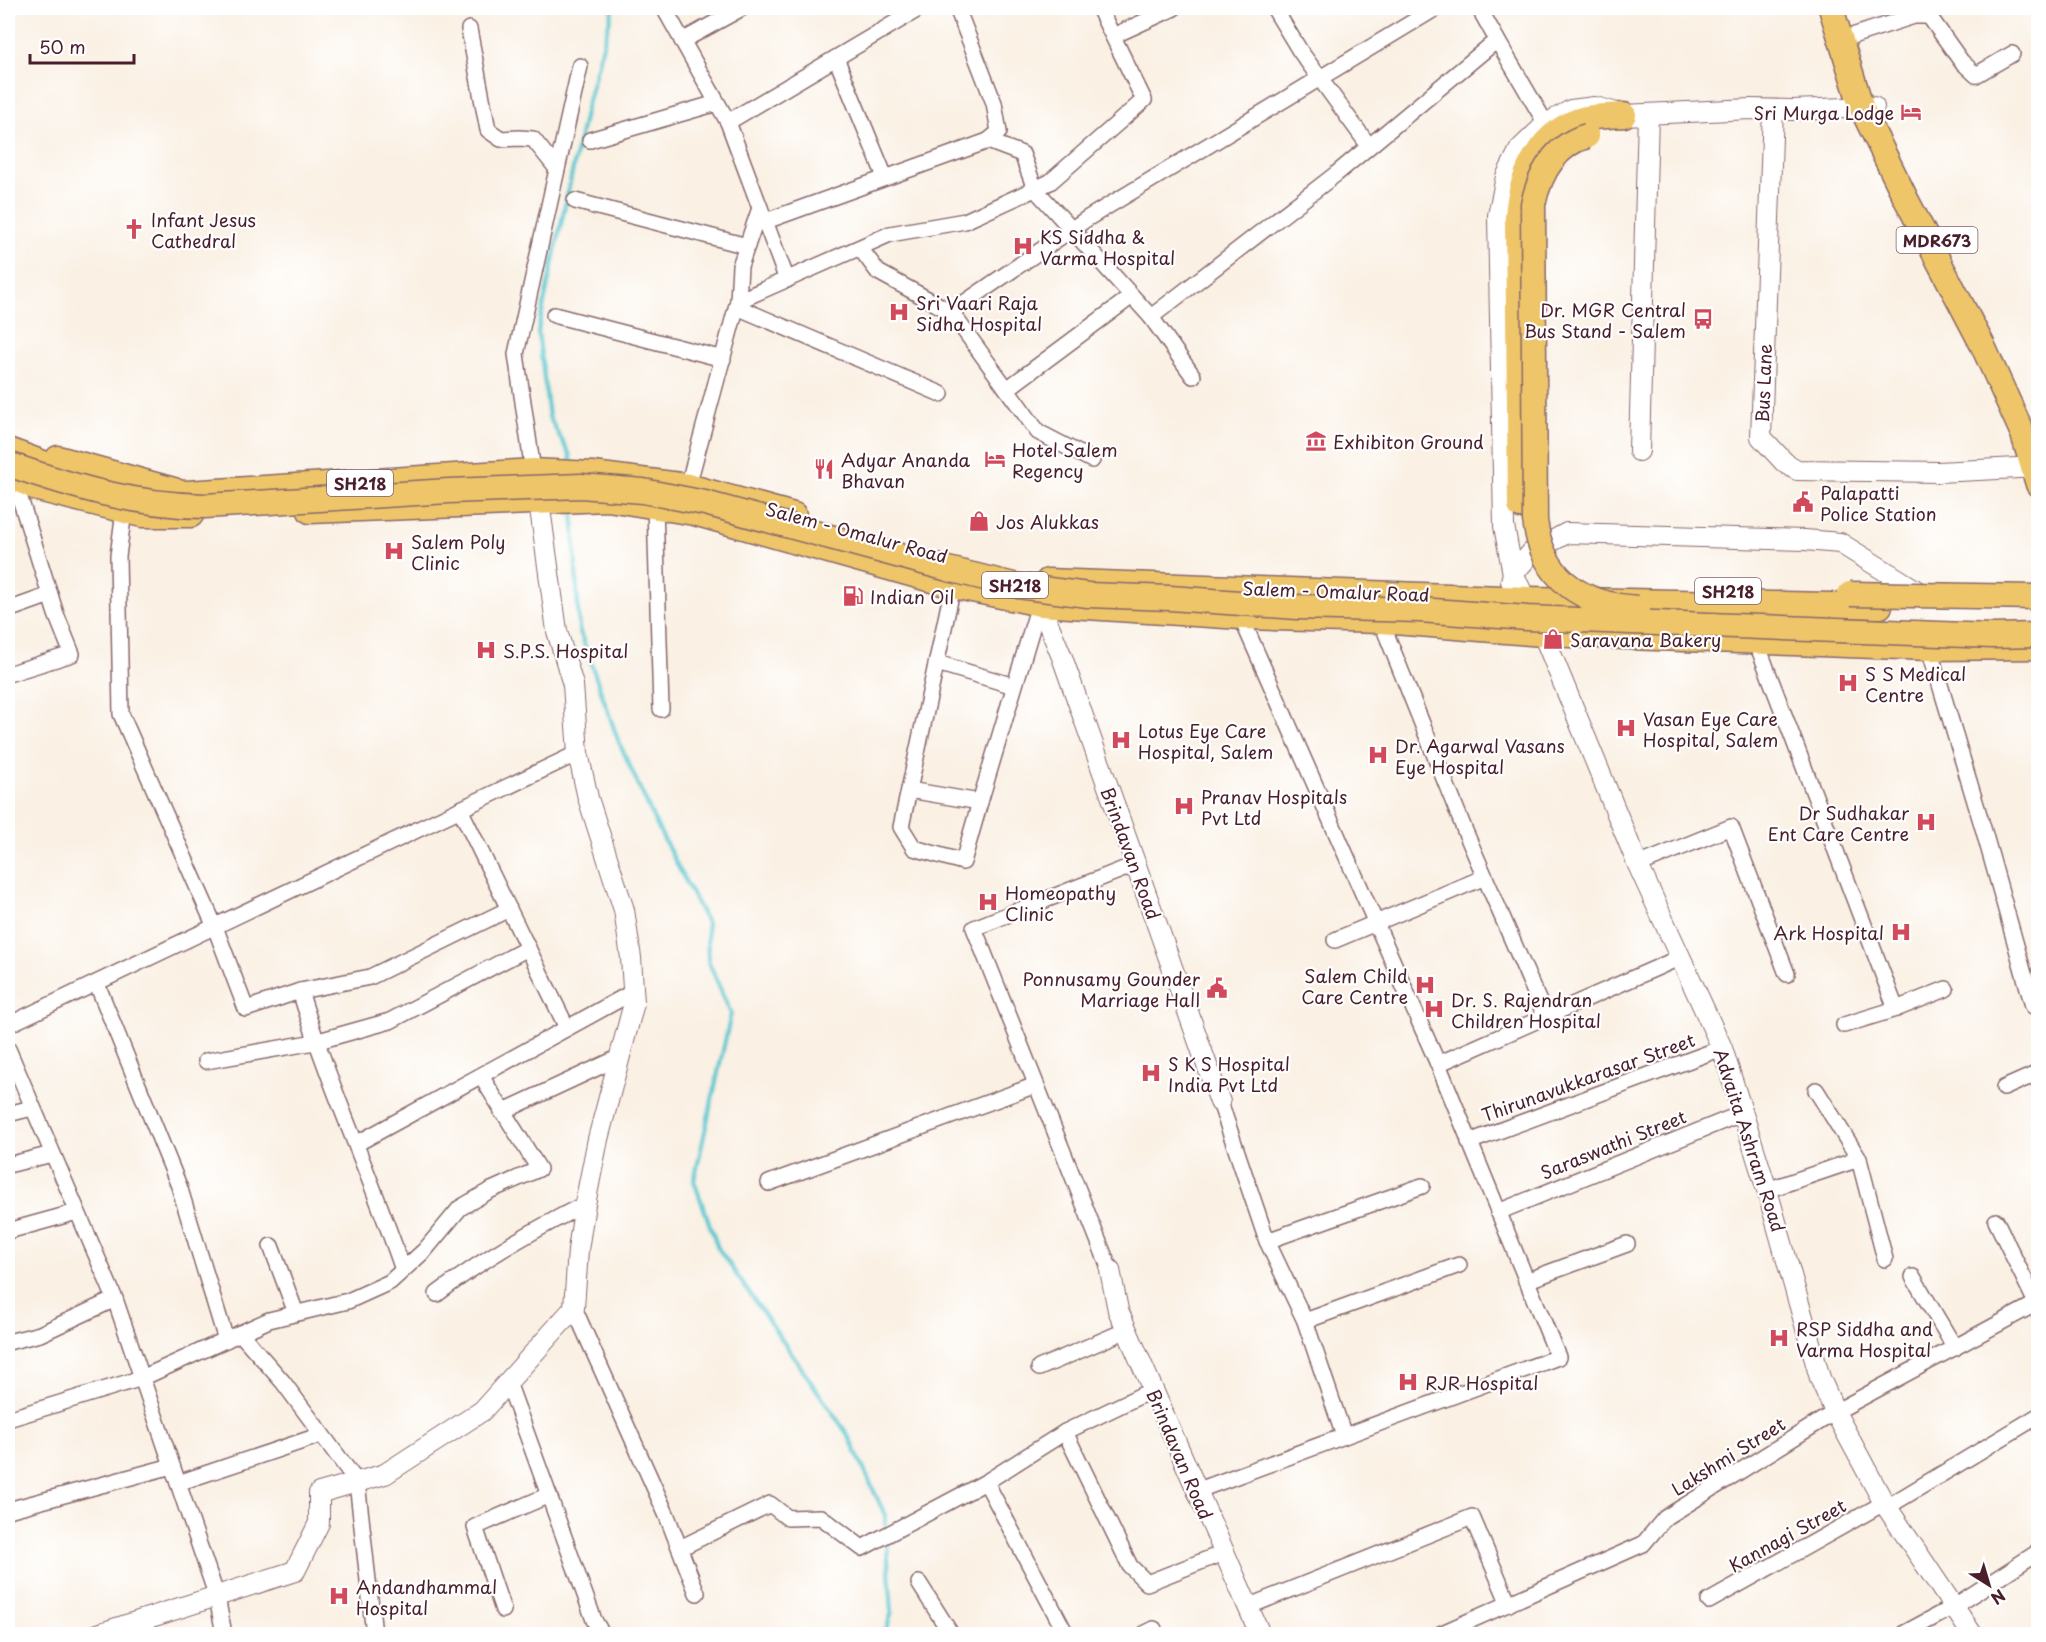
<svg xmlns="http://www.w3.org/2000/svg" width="2046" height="1642" font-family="'Playpen Sans',sans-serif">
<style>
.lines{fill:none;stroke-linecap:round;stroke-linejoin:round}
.stream{stroke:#5bc8d1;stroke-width:4}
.minor-casing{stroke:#88686b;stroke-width:18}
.tertiary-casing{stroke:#88686b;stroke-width:22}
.primary-casing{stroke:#88686b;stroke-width:27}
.minor{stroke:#fff;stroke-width:15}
.tertiary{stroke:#fff;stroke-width:20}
.primary{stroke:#eec569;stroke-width:24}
.primary-bridge-casing{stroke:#88686b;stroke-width:27;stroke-linecap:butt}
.primary-bridge{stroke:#eec569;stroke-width:24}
.labels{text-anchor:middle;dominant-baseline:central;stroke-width:4.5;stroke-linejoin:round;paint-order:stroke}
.shield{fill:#fff;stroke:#80626b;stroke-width:1.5}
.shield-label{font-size:16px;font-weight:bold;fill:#4a1f2b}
.poi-label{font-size:18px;fill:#4a1f2b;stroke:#fff;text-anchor:start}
.street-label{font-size:18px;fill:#4a1f2b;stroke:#fff}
</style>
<rect width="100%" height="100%" fill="#fff"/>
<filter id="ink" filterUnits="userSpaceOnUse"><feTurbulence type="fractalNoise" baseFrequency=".0167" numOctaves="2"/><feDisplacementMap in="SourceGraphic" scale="12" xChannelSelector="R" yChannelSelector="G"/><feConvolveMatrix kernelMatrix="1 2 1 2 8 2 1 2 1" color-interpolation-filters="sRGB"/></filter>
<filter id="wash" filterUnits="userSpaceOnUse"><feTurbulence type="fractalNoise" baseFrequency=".008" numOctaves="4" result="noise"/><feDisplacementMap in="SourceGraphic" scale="24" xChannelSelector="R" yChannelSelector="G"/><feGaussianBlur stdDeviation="1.35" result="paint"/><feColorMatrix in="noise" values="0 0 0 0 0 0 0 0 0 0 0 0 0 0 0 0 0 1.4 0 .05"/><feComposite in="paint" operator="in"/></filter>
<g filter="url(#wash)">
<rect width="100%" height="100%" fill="#faf0e3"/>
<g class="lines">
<g class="stream">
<path d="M571 466 570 455 549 417 538 331 586 108 613 8"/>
<path d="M573 509 579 629 618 740 657 826 707 923 708 960 731 1014 694 1181 718 1248 848 1435 885 1515V1524"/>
<path d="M885 1634 892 1611 887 1547"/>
</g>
</g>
</g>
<g filter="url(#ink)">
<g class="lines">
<g class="minor-casing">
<g id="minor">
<path d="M664 8 728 122 920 8"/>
<path d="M957 8 994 103 999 132 988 141 1022 154 1035 189 1151 317 1336 174 1497 40 1546 124"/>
<path d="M1274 8 1300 51 1369 146"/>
<path d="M1479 8 1497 40"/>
<path d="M469 29 488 130 501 139 519 138 533 139 557 169"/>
<path d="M1113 36 1174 8"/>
<path d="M1849 37 1914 16H1929L1961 61 1976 75 2012 54"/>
<path d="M682 41 742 8"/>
<path d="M836 58 885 177"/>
<path d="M728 122 787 280"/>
<path d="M590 140 717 103"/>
<path d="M575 201 747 246"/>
<path d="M766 221 988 141"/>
<path d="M860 248 878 272 951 312 1038 432 1092 460"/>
<path d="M738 301 740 266 760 208"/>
<path d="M737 307 941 394"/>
<path d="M951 312 1088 218 1436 8"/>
<path d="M554 315 723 359"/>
<path d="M1151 317 1193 376"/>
<path d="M1007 389 1132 296"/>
<path d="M533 471 516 354 580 66"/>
<path d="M688 486 738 301 890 234 965 221 1050 182 1144 100 1099 8"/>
<path d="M655 506 661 709"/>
<path d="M124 511 118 556 121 714 215 927 246 1009 300 991 370 977 509 909"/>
<path d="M953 586 901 827 914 848 963 862 980 802"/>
<path d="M8 610 50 595"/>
<path d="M1381 621 1465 831 1546 1018"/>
<path d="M1756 641 1896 1009"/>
<path d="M1929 648 1983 828 2033 1006"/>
<path d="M937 663 1014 686"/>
<path d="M8 674 72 654 56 614 13 476"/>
<path d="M909 790 980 802 1041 598"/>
<path d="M460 809 567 1028"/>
<path d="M1638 865 1731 827 1787 974"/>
<path d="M1335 940 1485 877"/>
<path d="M97 984 179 1186 226 1340"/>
<path d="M300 991C329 1086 371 1176 403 1270"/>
<path d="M8 1025 578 753"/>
<path d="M1844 1025 1896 1009 1946 989"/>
<path d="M8 1049 115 1299 217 1597 224 1634"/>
<path d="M206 1061 315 1042 390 1021 528 948"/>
<path d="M1438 1064 1679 958"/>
<path d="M2004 1088 2038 1073"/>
<path d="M1816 1090 1859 1159 1885 1259"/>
<path d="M1220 1102 1267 1241 1305 1321 1344 1436"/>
<path d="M502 1112 618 1058"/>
<path d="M8 1114 32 1108"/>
<path d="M1469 1142 1722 1048"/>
<path d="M356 1144 633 992"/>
<path d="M8 1165 52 1154"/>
<path d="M769 1183 1036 1085"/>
<path d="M1767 1190 1859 1159"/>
<path d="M1498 1212 1743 1113"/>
<path d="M1996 1221 2038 1307"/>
<path d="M8 1231 77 1212"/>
<path d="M1267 1241 1422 1186"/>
<path d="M271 1246 296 1313"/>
<path d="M1110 1270 974 928 1134 865"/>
<path d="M1913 1277 1955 1348"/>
<path d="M1526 1281 1627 1244"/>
<path d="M437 1294C484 1258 532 1231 585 1204"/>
<path d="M574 1308 667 1516 697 1593"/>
<path d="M1305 1321 1459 1265"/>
<path d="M240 1333 283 1382 357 1482 374 1634"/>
<path d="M8 1342 40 1334 115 1299"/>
<path d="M1039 1368 1127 1330"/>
<path d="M508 1382 594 1620 602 1634"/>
<path d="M8 1419 142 1378 269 1320 348 1301 390 1282 425 1250 460 1208 489 1191 539 1169 481 1076"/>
<path d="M1065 1432 1130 1566 1147 1583 1223 1553"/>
<path d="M986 1482 1066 1634"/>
<path d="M178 1483 321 1435"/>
<path d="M1196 1491 1558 1357 1438 1064 1241 617"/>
<path d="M1887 1507 2038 1416"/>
<path d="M8 1510 172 1466"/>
<path d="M680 1548 770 1504 788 1518 821 1517 862 1548 986 1482 1065 1432 1152 1390"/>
<path d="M919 1583 951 1634"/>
<path d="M1709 1601 1884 1503"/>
<path d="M1247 1607 1472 1517 1509 1604"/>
<path d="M503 1610 475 1527 549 1495"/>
<path d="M1144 1634 1154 1629"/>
<path d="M1440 1634 1643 1544 1665 1518 1835 1412 2037 1303"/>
<path d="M1903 1634 1953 1607 2038 1552"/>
</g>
</g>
<g class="tertiary-casing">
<g id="tertiary">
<path d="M1874 107 1792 110 1751 109 1624 115 1595 107 1571 110 1546 124 1520 149 1506 177 1498 216 1504 526 1513 574 1543 634 1638 865 1722 1048 1767 1190 1820 1378 1835 1412 1884 1503 1972 1634"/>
<path d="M1773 110 1761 437 1785 463 1797 470 1938 472 2038 467"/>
<path d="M1639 451 1648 114"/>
<path d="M1511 581 1513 574 1532 552 1567 533 1805 540 1840 543 1927 597"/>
<path d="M1040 604 1062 657 1220 1102"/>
<path d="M1110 1270 1118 1310 1260 1634"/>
<path d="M98 1634 295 1571 319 1523V1493L385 1474 482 1411 574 1308 578 1250 585 1204 598 1139 634 1003 631 958 624 910 588 798 578 753 573 685 557 631 537 487"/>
</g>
</g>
<g class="primary-casing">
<g id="primary">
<path d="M1831 8 1862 109 1906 199 1982 344 2023 434 2038 484"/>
<path d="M8 450 73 474"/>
<path d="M58 458 174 490"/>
<path d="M8 474 38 489 142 515H191"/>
<path d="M157 491 186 493 533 471 593 474 688 486 794 515"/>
<path d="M1520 506 1517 216C1520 175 1541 129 1586 118 1598 116 1611 116 1624 115"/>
<path d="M310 511 608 499 694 513 953 586 1040 604 1241 617 1381 621 1543 634 1929 648 2038 647"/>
<path d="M1048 581 1529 599 1880 606"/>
</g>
</g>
<use href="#minor" class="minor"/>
<use href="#tertiary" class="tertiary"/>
<use href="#primary" class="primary"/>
<g class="primary-bridge-casing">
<g id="primary-bridge">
<path d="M1587 136C1555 145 1540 174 1533 204L1535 520C1542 579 1582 605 1638 608"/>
<path d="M8 464C74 487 134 505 205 506L449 491 581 486 643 491 705 503 948 569 1018 586 1088 595 1170 598 1297 607 1420 610 1527 618 1992 636 2038 635"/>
<path d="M1850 594 2038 597"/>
</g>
</g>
<use href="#primary-bridge" class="primary-bridge"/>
</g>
</g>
<defs>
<g id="hotel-bare" transform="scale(1.62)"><path d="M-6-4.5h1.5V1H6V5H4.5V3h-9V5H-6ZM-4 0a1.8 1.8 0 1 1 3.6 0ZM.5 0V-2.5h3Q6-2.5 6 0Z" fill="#d1495b" stroke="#fff" stroke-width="2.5" paint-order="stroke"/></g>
<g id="church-bare" transform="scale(1.62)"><path d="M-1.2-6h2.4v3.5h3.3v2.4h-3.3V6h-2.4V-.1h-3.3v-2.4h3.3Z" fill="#d1495b" stroke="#fff" stroke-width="2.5" paint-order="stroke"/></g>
<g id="hospital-bare" transform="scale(1.62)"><path d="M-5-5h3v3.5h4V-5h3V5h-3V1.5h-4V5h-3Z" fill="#d1495b" stroke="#fff" stroke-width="2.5" paint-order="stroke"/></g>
<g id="bus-bare" transform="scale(1.62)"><path d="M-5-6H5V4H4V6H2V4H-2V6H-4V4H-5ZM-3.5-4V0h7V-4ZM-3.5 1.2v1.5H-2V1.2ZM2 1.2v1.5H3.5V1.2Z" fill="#d1495b" stroke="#fff" stroke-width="2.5" paint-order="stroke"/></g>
<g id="museum-bare" transform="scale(1.62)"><path d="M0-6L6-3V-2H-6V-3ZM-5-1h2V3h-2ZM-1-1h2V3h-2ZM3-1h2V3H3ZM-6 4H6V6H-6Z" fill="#d1495b" stroke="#fff" stroke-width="2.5" paint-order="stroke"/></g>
<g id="restaurant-bare" transform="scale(1.62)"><path d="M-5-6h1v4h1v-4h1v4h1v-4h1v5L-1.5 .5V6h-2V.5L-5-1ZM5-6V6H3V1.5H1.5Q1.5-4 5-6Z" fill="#d1495b" stroke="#fff" stroke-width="2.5" paint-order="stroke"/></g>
<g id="civic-bare" transform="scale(1.62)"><path d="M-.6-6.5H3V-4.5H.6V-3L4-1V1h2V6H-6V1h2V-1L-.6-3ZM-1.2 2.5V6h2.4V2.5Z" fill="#d1495b" stroke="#fff" stroke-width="2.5" paint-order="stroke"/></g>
<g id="shop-bare" transform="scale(1.62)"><path d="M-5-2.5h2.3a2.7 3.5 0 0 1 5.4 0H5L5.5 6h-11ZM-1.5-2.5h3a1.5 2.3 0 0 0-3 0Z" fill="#d1495b" stroke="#fff" stroke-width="2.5" paint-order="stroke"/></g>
<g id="fuel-bare" transform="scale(1.62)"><path d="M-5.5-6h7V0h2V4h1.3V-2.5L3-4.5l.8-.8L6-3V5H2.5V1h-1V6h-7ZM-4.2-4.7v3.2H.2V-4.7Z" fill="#d1495b" stroke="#fff" stroke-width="2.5" paint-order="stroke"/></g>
</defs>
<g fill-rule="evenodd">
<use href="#hotel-bare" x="1911" y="112"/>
<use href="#church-bare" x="134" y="229"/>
<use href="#hospital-bare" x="1023" y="246"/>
<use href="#hospital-bare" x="899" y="312"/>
<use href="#bus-bare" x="1703" y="319"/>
<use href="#museum-bare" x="1316" y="441"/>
<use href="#hotel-bare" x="995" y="459"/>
<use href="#restaurant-bare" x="824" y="469"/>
<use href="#civic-bare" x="1803" y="502"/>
<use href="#shop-bare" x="979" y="521"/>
<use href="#hospital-bare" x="394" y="551"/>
<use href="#fuel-bare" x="853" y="596"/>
<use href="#shop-bare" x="1553" y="639"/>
<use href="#hospital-bare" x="486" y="650"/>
<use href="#hospital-bare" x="1848" y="683"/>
<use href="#hospital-bare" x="1626" y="728"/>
<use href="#hospital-bare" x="1121" y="740"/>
<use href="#hospital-bare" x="1378" y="755"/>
<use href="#hospital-bare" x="1184" y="806"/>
<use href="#hospital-bare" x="1926" y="822"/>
<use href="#hospital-bare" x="988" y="902"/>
<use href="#hospital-bare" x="1901" y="932"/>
<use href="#hospital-bare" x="1425" y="985"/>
<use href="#civic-bare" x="1217" y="988"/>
<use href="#hospital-bare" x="1434" y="1009"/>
<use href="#hospital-bare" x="1151" y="1073"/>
<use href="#hospital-bare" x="1779" y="1338"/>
<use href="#hospital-bare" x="1408" y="1382"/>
<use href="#hospital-bare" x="339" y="1596"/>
</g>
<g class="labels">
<g class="shield">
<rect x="1896.5" y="227" width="81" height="26" rx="4.5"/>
<rect x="327" y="470" width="66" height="26" rx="4.5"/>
<rect x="982" y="572" width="66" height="26" rx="4.5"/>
<rect x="1695" y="578" width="66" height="26" rx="4.5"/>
</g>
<g class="shield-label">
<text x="1937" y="240">MDR673</text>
<text x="360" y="483">SH218</text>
<text x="1015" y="585">SH218</text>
<text x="1728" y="591">SH218</text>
</g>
<g class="poi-label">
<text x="1894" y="112" text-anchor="end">Sri Murga Lodge</text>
<text x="151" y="219">Infant Jesus<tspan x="151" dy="21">Cathedral</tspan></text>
<text x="1040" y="236">KS Siddha &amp;<tspan x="1040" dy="21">Varma Hospital</tspan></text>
<text x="916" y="302">Sri Vaari Raja<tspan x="916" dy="21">Sidha Hospital</tspan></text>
<text x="1686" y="309" text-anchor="end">Dr. MGR Central<tspan x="1686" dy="21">Bus Stand - Salem</tspan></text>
<text x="1333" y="441">Exhibiton Ground</text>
<text x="1012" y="449">Hotel Salem<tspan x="1012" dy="21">Regency</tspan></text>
<text x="841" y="459">Adyar Ananda<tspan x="841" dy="21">Bhavan</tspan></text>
<text x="1820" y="492">Palapatti<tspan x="1820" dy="21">Police Station</tspan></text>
<text x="996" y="521">Jos Alukkas</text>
<text x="411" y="541">Salem Poly<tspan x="411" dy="21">Clinic</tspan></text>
<text x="870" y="596">Indian Oil</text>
<text x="1570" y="639">Saravana Bakery</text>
<text x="503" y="650">S.P.S. Hospital</text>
<text x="1865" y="673">S S Medical<tspan x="1865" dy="21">Centre</tspan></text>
<text x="1643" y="718">Vasan Eye Care<tspan x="1643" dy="21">Hospital, Salem</tspan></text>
<text x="1138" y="730">Lotus Eye Care<tspan x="1138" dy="21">Hospital, Salem</tspan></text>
<text x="1395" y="745">Dr. Agarwal Vasans<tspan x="1395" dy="21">Eye Hospital</tspan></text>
<text x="1201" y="796">Pranav Hospitals<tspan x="1201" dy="21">Pvt Ltd</tspan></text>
<text x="1909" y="812" text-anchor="end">Dr Sudhakar<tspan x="1909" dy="21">Ent Care Centre</tspan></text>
<text x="1005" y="892">Homeopathy<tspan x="1005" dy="21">Clinic</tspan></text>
<text x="1884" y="932" text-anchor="end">Ark Hospital</text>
<text x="1408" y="975" text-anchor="end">Salem Child<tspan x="1408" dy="21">Care Centre</tspan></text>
<text x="1200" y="978" text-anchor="end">Ponnusamy Gounder<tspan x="1200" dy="21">Marriage Hall</tspan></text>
<text x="1451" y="999">Dr. S. Rajendran<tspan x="1451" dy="21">Children Hospital</tspan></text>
<text x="1168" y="1063">S K S Hospital<tspan x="1168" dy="21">India Pvt Ltd</tspan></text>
<text x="1796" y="1328">RSP Siddha and<tspan x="1796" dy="21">Varma Hospital</tspan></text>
<text x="1425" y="1382">RJR Hospital</text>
<text x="356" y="1586">Andandhammal<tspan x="356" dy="21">Hospital</tspan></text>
</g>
<g class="street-label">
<text transform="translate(1763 383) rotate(-88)">Bus Lane</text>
<text transform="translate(857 532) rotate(15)">Salem - Omalur Road</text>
<text transform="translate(1336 591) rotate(2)">Salem - Omalur Road</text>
<text transform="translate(1131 853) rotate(70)">Brindavan Road</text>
<text transform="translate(1588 1077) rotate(-20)">Thirunavukkarasar Street</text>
<text transform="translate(1750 1140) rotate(72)">Advaita Ashram Road</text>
<text transform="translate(1613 1144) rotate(-22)">Saraswathi Street</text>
<text transform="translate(1180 1454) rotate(67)">Brindavan Road</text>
<text transform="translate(1728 1456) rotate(-32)">Lakshmi Street</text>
<text transform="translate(1787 1535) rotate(-29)">Kannagi Street</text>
</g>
</g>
<rect width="2046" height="1642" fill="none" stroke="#fff" stroke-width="30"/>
<g transform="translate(1989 1585) rotate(143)" stroke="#ffffff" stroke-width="4.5" paint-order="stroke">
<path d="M0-4.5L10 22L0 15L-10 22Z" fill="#4a1f2b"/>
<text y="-9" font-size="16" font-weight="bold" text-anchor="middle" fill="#4a1f2b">N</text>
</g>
<path d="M30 54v9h104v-9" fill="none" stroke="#4a1f2b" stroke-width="3"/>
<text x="39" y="54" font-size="18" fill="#4a1f2b" stroke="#ffffff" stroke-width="4.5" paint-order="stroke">50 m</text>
</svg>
